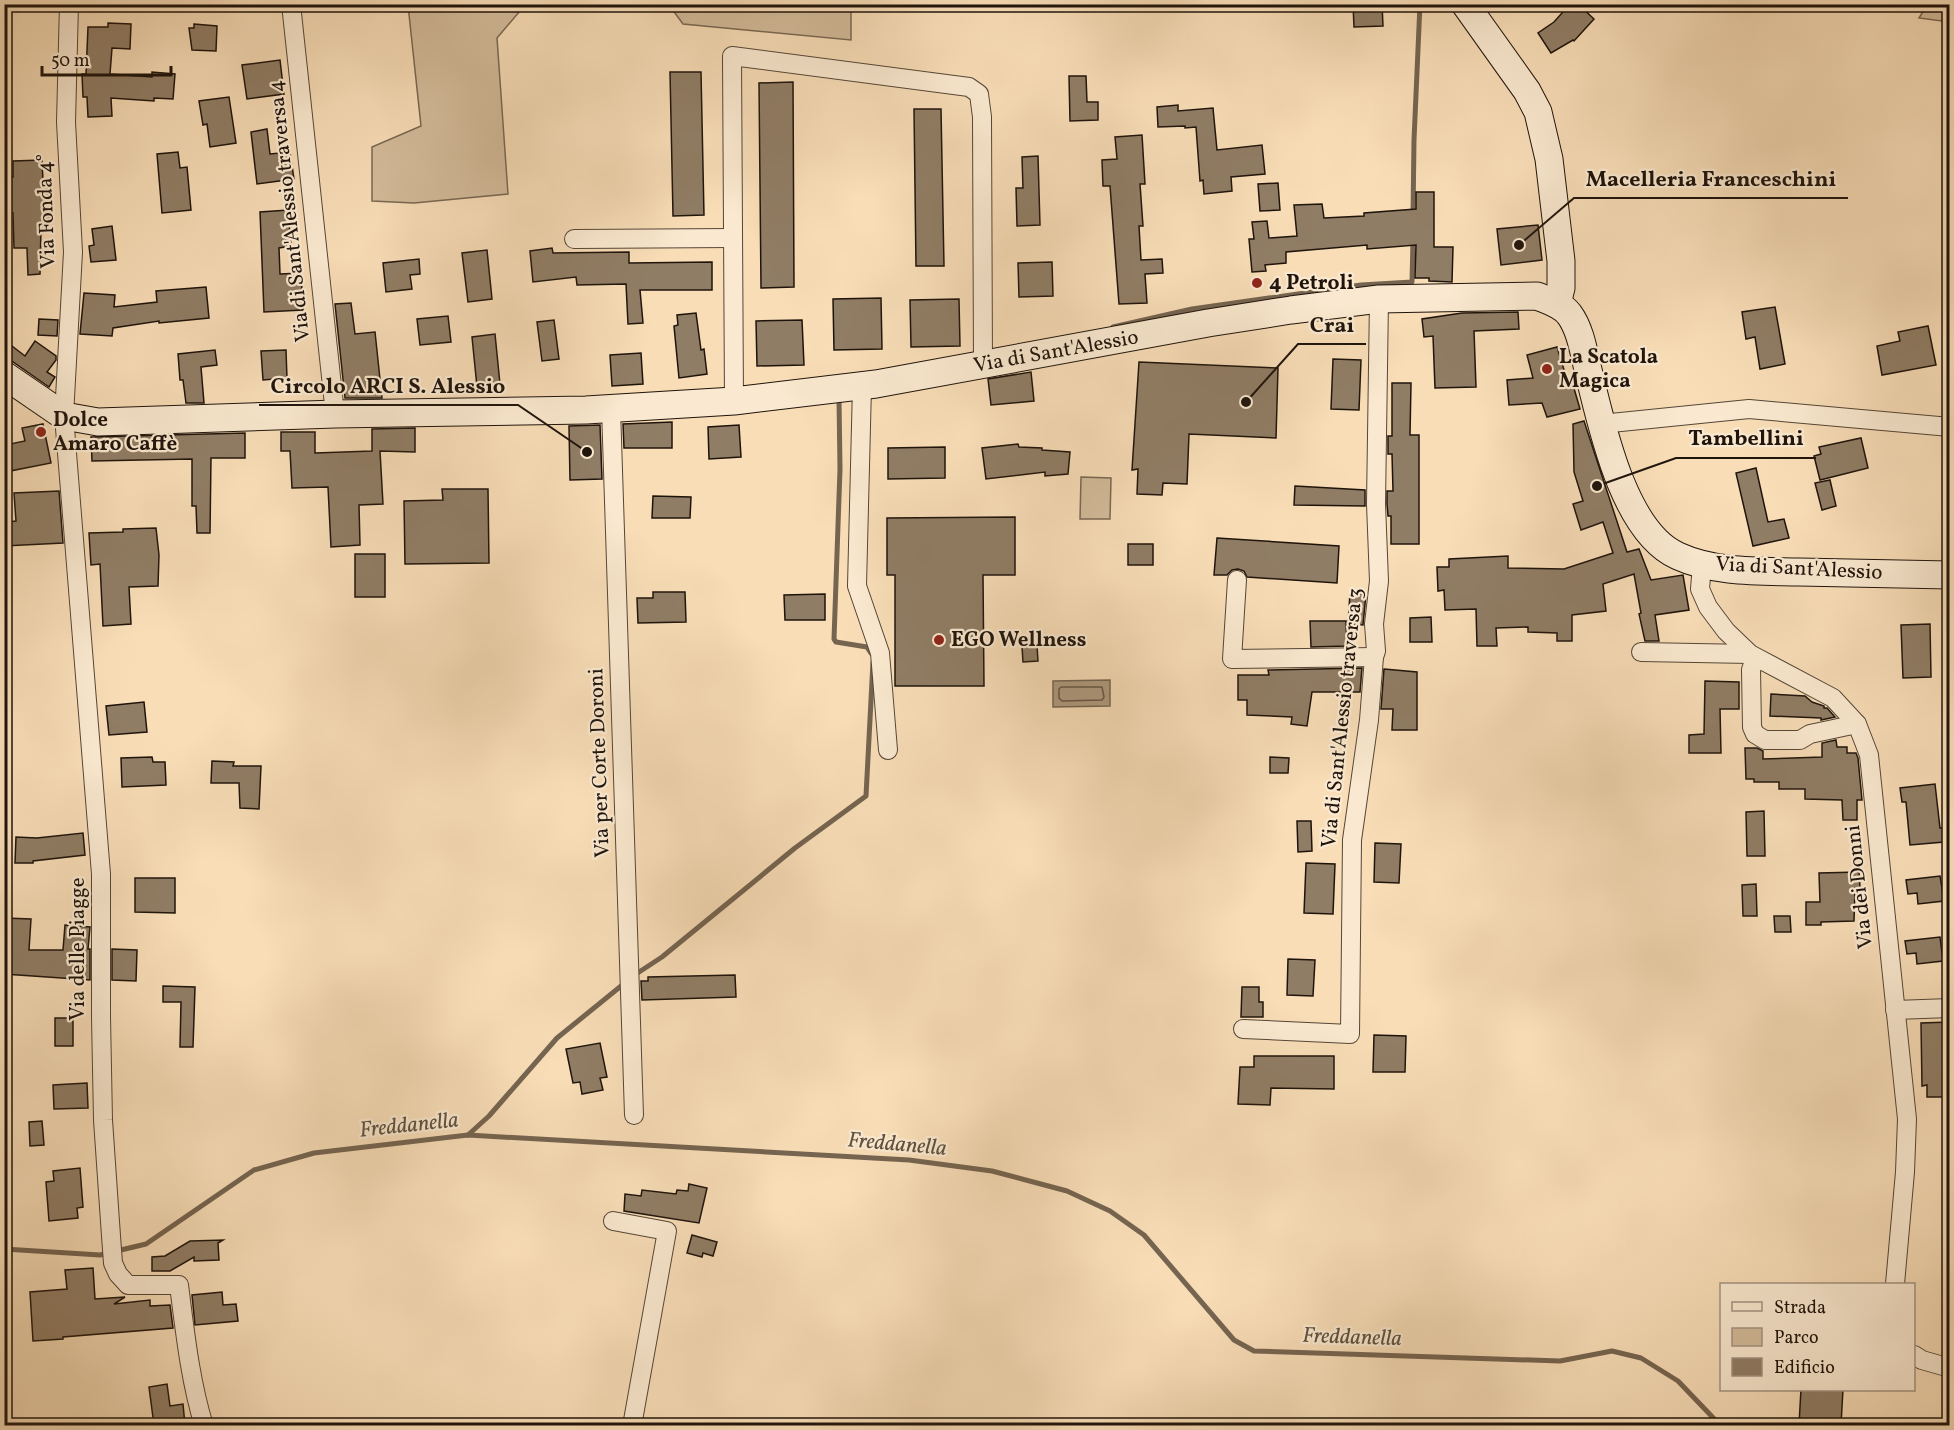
<svg xmlns="http://www.w3.org/2000/svg" width="1954" height="1430" font-family="Vollkorn,serif">
<style>
.green{fill:#d3bb9a;stroke:#796853;stroke-width:1.5}
.water{fill:#ae997d;stroke:#756450;stroke-width:1.5}
.lines{fill:none;stroke-linecap:round;stroke-linejoin:round}
.shore{stroke:#665644;stroke-width:1.5}
.stream{stroke:#756450;stroke-width:5}
.building{fill:#907d65;stroke:#1f140c;stroke-width:1.5}
.street-casing{stroke:#554637;stroke-width:20}
.secondary-casing{stroke:#1f140c;stroke-width:29}
.street{stroke:#fae9d0;stroke-width:18}
.secondary{stroke:#fae9d0;stroke-width:27}
.poi-dot{fill:#8f2418;stroke:#fae9d0;stroke-width:2}
.labels{text-anchor:middle;dominant-baseline:central;stroke-width:4.5;stroke-linejoin:round;paint-order:stroke}
.street-label{font-size:21px;fill:#1f140c;stroke:#fae9d0}
.poi-label{font-size:21px;font-weight:bold;fill:#1f140c;stroke:#fae9d0;text-anchor:start}
.water-label{font-size:22px;font-style:italic;fill:#5f503f;stroke:#fae9d0}
.leader{fill:none;stroke:#1f140c;stroke-width:2}
.callout-dot{fill:#1f140c;stroke:#fae9d0;stroke-width:2}
.callout-label{font-size:22px;text-anchor:middle;font-weight:bold;fill:#1f140c;stroke:#fae9d0;stroke-width:4.5;stroke-linejoin:round;paint-order:stroke}
</style>
<rect width="100%" height="100%" fill="#f8ddb7"/>
<filter id="stains"><feTurbulence type="fractalNoise" baseFrequency=".00333" numOctaves="4"/><feColorMatrix values="0 0 0 0 .2 0 0 0 0 .09 0 0 0 0 .02 0 0 0 .5 -.17"/></filter>
<radialGradient id="worn" r=".72"><stop offset=".6" stop-color="#630" stop-opacity="0"/><stop offset="1" stop-color="#630" stop-opacity=".3"/></radialGradient>
<g class="green">
<path d="M408 5H525L497 38 508 194 414 203 372 201V147L421 126Z"/>
<path d="M669 5H851V40L683 24Z"/>
<path d="M1927 5H1949V22L1919 18Z"/>
<path d="M1081 477 1111 478 1110 519H1080Z"/>
</g>
<path class="water" d="M1110 680V706L1053 707V681Z"/>
<g class="lines">
<path class="shore" d="M1102 687 1104 697 1102 700 1062 701 1059 698V689L1061 687Z"/>
<g class="stream">
<path d="M1413 216 1414 140 1420 4"/>
<path d="M1113 327 1192 309 1361 285 1412 282 1413 240"/>
<path d="M839 399 840 469 834 639 836 642 867 647 871 653"/>
<path d="M633 976 662 957 795 848 866 796 873 662"/>
<path d="M468 1135 489 1116 557 1038 626 982"/>
<path d="M4 1249 100 1255 146 1244 254 1170 314 1153 468 1135 909 1160 992 1171 1067 1191 1110 1211 1144 1235 1234 1340 1254 1351 1560 1361 1612 1351 1641 1358 1678 1381 1721 1426"/>
</g>
</g>
<g class="building">
<path d="M1353 4H1382L1383 26 1354 27Z"/>
<path d="M1570 4H1578L1594 19 1574 41 1573 40 1551 53 1538 33 1554 22Z"/>
<path d="M108 23 131 24 130 49 112 48 110 74 152 77V72L175 74 173 99 154 98V101L111 98 112 116 88 117 87 97H83L82 74H86L88 27H108Z"/>
<path d="M194 24 217 26 216 51 192 50 189 28H194Z"/>
<path d="M280 60 284 94 247 99 242 65Z"/>
<path d="M670 72H701L704 215 673 216Z"/>
<path d="M1069 76H1086L1087 102H1098V120L1070 121Z"/>
<path d="M793 82 794 287 761 288 759 83Z"/>
<path d="M229 97 236 143 210 147 207 124 203 125 199 101Z"/>
<path d="M1178 105V111L1213 108 1217 150 1262 145 1265 174 1231 177 1232 191 1204 194 1203 180 1200 181 1196 127 1185 128V126L1158 127 1157 107Z"/>
<path d="M914 109H941L944 266H916Z"/>
<path d="M267 129 270 154 290 152 294 179 257 184 251 132Z"/>
<path d="M1142 135 1145 184H1140L1143 226H1139L1141 260 1162 259 1163 273 1145 274 1147 303 1119 304 1110 186H1103L1102 160 1117 159 1115 137Z"/>
<path d="M178 152 180 168 187 167 191 210 162 213 157 154Z"/>
<path d="M1038 156 1040 225 1017 226 1016 188H1023L1022 157Z"/>
<path d="M42 160 43 181 47 180 50 226 41 227 40 274 28 275 27 248H14L13 213H9V192H4V177H13V161Z"/>
<path d="M1278 183 1280 210 1260 211 1258 184Z"/>
<path d="M1416 192H1434V247H1453L1452 282 1429 281V278H1415L1416 245 1367 249V245L1286 252V263L1265 265 1266 271 1252 272 1249 239H1254L1252 222 1267 221 1269 238 1297 236 1294 205 1322 204 1324 218 1364 216V213L1416 209Z"/>
<path d="M288 210 291 246 279 248 280 274 301 273 303 310 264 312 260 212Z"/>
<path d="M1538 225 1542 260 1501 265 1497 229Z"/>
<path d="M112 226 116 260 91 262 89 246 94 245 92 229Z"/>
<path d="M552 248 553 253 629 252V263L712 262V290H640L643 323 628 324 626 284 577 285 576 277 533 282 530 251Z"/>
<path d="M487 250 492 299 468 302 462 253Z"/>
<path d="M419 259 420 274 410 275 412 289 386 292 383 263Z"/>
<path d="M1052 262 1053 296 1019 297 1018 263Z"/>
<path d="M206 287 209 318 159 323V321L113 328 112 336 80 334 84 293 115 295 114 307 157 302 156 291Z"/>
<path d="M881 298 882 349 834 350 833 299Z"/>
<path d="M959 299 960 346 911 347 910 300Z"/>
<path d="M351 303 355 334 375 332 382 398H345L335 304Z"/>
<path d="M1775 307 1785 364 1760 369 1755 337 1746 339 1742 312Z"/>
<path d="M1518 312 1519 329 1474 331 1476 387 1435 388 1433 336 1424 337 1422 319 1462 313Z"/>
<path d="M696 313 701 350 704 349 707 374 679 378 674 326 678 325 677 315Z"/>
<path d="M448 316 451 342 420 345 417 319Z"/>
<path d="M39 319 58 320 57 336 38 335Z"/>
<path d="M554 320 559 359 542 361 537 322Z"/>
<path d="M802 320 804 365 757 366 756 321Z"/>
<path d="M1928 326 1936 365 1882 375 1877 346 1900 341 1898 332Z"/>
<path d="M495 334 500 384 477 387 472 337Z"/>
<path d="M35 341 56 356V360L47 372 55 377 49 387 13 362 4 359 12 346 25 356Z"/>
<path d="M1557 347 1569 386 1573 385 1580 409 1547 417 1542 403 1509 405 1507 380 1533 378 1527 355Z"/>
<path d="M215 350 217 365 201 367 204 403H186L183 380H180L178 354Z"/>
<path d="M286 350 287 378 263 380 261 351Z"/>
<path d="M641 353 643 384 612 386 610 355Z"/>
<path d="M1333 359 1361 360 1359 410 1331 409Z"/>
<path d="M1139 362 1278 368 1276 438 1189 434 1187 484 1163 483 1162 495 1137 494 1138 469 1132 470Z"/>
<path d="M1031 372 1034 401 991 405 988 379Z"/>
<path d="M1392 383H1411L1410 435H1419V544H1391V516H1388L1387 504V491H1393L1392 454H1388V436H1392Z"/>
<path d="M1584 421 1627 552 1639 549 1651 580 1683 575 1689 610 1655 615 1659 641H1645L1639 614 1641 613 1634 574 1603 584 1606 611 1572 615V641H1557V633L1528 632V627L1496 628 1497 646H1477L1476 609 1445 610 1444 590 1438 591 1437 567H1449V559L1508 556V568L1564 569 1613 553 1603 522 1581 530 1573 504 1583 501 1574 472 1573 424Z"/>
<path d="M672 422V448H624L623 424Z"/>
<path d="M43 424 51 463 10 471 5 445 25 441 22 428Z"/>
<path d="M600 425 602 479 570 480 569 426Z"/>
<path d="M739 425 741 457 709 459 708 427Z"/>
<path d="M415 428V452L380 451 383 504 359 505 360 545 331 547 328 487 292 488 290 451H281V432H315V453L372 451V429Z"/>
<path d="M245 433V458H211L210 533H197L196 506H192V459L92 461 91 437Z"/>
<path d="M1861 438 1868 468 1820 480 1814 456 1821 454 1819 447Z"/>
<path d="M1018 444 1019 447 1042 448V450L1070 452 1068 474 1045 476V472L986 479 982 448Z"/>
<path d="M945 447V478L888 479V448Z"/>
<path d="M1756 468 1768 522 1784 519 1789 538 1753 546 1736 473Z"/>
<path d="M1830 480 1836 506 1822 510 1815 483Z"/>
<path d="M1295 486 1365 490V506L1294 505Z"/>
<path d="M442 489H488L489 563 405 564 404 501 443 500Z"/>
<path d="M59 491 63 543 4 546V522L16 521 14 493Z"/>
<path d="M653 496 691 497 690 518H652Z"/>
<path d="M1015 517V575H983L984 686H895V575H887V518Z"/>
<path d="M156 528 159 555 158 586 129 587 131 624 103 626 100 564 91 565 89 533 123 532V529Z"/>
<path d="M1217 538 1339 546 1337 583 1247 577 1244 571 1238 569 1232 570 1227 575H1214Z"/>
<rect x="1128" y="544" width="25" height="21"/>
<rect x="355" y="554" width="30" height="43"/>
<path d="M653 592H685L686 622 638 623 637 598H653Z"/>
<path d="M1350 593 1366 594 1363 625 1348 624Z"/>
<path d="M825 594V620H785L784 595Z"/>
<path d="M1431 617 1432 642H1410V618Z"/>
<path d="M1310 621H1346L1347 646 1311 647Z"/>
<path d="M1930 624 1931 677 1903 678 1901 625Z"/>
<path d="M1037 646 1038 661 1023 662 1022 647Z"/>
<path d="M1362 668 1360 692H1312L1307 726 1291 724 1292 717 1247 715V700H1238V675H1269L1268 670Z"/>
<path d="M1384 669 1417 672V730H1392L1393 709H1381Z"/>
<path d="M1705 681 1739 682V709H1720L1721 753H1689V735L1704 734Z"/>
<path d="M1771 694 1805 696 1812 702 1824 706V708H1827L1835 717 1821 720V718L1770 716Z"/>
<path d="M144 702 147 732 109 735 106 706Z"/>
<path d="M1836 740 1837 747H1847V753H1856L1858 758 1862 800H1857V820H1843L1842 800 1805 799V789H1779V782H1754V779H1746L1745 748H1757L1763 751V759L1822 757V743Z"/>
<path d="M152 757 153 762H165L166 785 122 787 121 758Z"/>
<path d="M1270 757 1289 758 1288 773H1270Z"/>
<path d="M212 761 234 762 233 766H261L259 809 240 808 239 783H211Z"/>
<path d="M1935 784 1940 828H1943L1944 842 1910 845 1906 802H1902L1900 788Z"/>
<path d="M1764 811 1765 856H1747L1746 812Z"/>
<path d="M1297 821H1311L1312 851 1298 852Z"/>
<path d="M83 833 85 855 33 861V863H15L16 837 37 838Z"/>
<path d="M1375 843 1401 844 1399 883 1374 882Z"/>
<path d="M1306 863 1335 864 1333 914 1304 913Z"/>
<path d="M1859 872 1860 888H1855L1854 921 1821 922V925H1806V902H1820L1819 873Z"/>
<path d="M1940 876 1944 901 1918 904 1917 893 1908 894 1906 880Z"/>
<path d="M135 878H175V913L135 912Z"/>
<path d="M1756 884 1757 916H1743L1742 885Z"/>
<path d="M1774 916H1790L1791 932H1775Z"/>
<path d="M4 918 31 919 29 950H63L65 925 90 927 88 949H90V980L4 974Z"/>
<path d="M1940 937 1943 961 1917 964 1916 953 1907 954 1905 941Z"/>
<path d="M112 949 137 950 136 981 112 980Z"/>
<path d="M1288 959 1315 960 1313 996 1287 995Z"/>
<path d="M735 975 736 997 642 1000 641 981H648V977Z"/>
<path d="M163 986 195 987 193 1047H180L181 1002H163Z"/>
<path d="M1242 987H1259V1002H1263V1017H1241Z"/>
<rect x="55" y="1018" width="18" height="28"/>
<path d="M1950 1022V1097H1927V1085L1922 1086 1921 1023Z"/>
<path d="M1374 1035 1406 1036 1405 1072H1373Z"/>
<path d="M600 1043 607 1077 600 1078 603 1090 582 1094 580 1082 573 1083 566 1049Z"/>
<path d="M1254 1056H1334V1089L1271 1088 1270 1105 1238 1104 1240 1067H1254Z"/>
<path d="M87 1083 88 1108 54 1109 53 1085Z"/>
<path d="M42 1121 44 1145 30 1146 29 1122Z"/>
<path d="M80 1168 83 1207 77 1208 78 1218 49 1221 46 1182 54 1181 53 1171Z"/>
<path d="M689 1184 707 1188 699 1223 624 1211 625 1194 641 1196 642 1190 676 1194 677 1190 688 1191Z"/>
<path d="M692 1235 717 1242 713 1256 703 1253 702 1257 687 1253Z"/>
<path d="M223 1240 218 1243 219 1260 194 1261V1257L170 1271H152V1257L165 1256 190 1241Z"/>
<path d="M93 1268 95 1299 125 1297 114 1304 150 1300V1306L170 1305 173 1328 63 1337V1339L33 1341 30 1292 67 1289 65 1270Z"/>
<path d="M222 1292 223 1305 236 1304 238 1321 195 1325 192 1295Z"/>
<path d="M167 1384 170 1406 183 1404 185 1425H154L149 1387Z"/>
<path d="M1801 1389H1843L1841 1425H1799Z"/>
</g>
<g class="lines">
<g class="street-casing">
<g id="street">
<path d="M69 4 66 122 73 252 64 416 101 874V1017L103 1120 111 1236 113 1263 118 1274 128 1285H179C185 1332 190 1380 204 1426"/>
<path d="M291 4 335 414"/>
<path d="M574 239 733 238"/>
<path d="M862 386 857 586 880 653 888 750"/>
<path d="M734 401 732 56 969 87 979 94 982 117 983 365"/>
<path d="M611 409 634 1115"/>
<path d="M1601 424 1749 409 1950 427"/>
<path d="M1702 564 1700 589 1708 607 1726 631 1750 654 1833 698 1857 724 1869 755 1907 1119 1905 1172 1895 1284"/>
<path d="M1237 580 1232 659 1374 657"/>
<path d="M1641 652 1750 654"/>
<path d="M1755 657 1751 670 1752 727 1755 734 1765 740H1800L1810 734 1857 724"/>
<path d="M1895 1010 1950 1008"/>
<path d="M1243 1029 1350 1034 1352 840 1369 720 1374 657 1376 651 1374 624 1379 581 1376 504 1379 299"/>
<path d="M613 1221 667 1231 632 1426"/>
<path d="M1914 1355 1922 1360 1950 1368"/>
</g>
</g>
<g class="secondary-casing">
<g id="secondary">
<path d="M1465 4 1527 91 1538 112 1549 159 1561 261V288L1557 304"/>
<path d="M4 375 64 416 98 422 335 414 586 410 734 401 876 384 1208 323 1291 310 1379 299 1537 296C1549 301 1561 304 1569 314 1581 330 1584 354 1589 374 1602 427 1624 532 1678 556 1715 573 1760 571 1799 572 1849 573 1899 574 1950 575"/>
</g>
</g>
<use href="#street" class="street"/>
<use href="#secondary" class="secondary"/>
</g>
<g class="poi-dot">
<circle cx="1257" cy="283" r="6"/>
<circle cx="1547" cy="369" r="6"/>
<circle cx="41" cy="432" r="6"/>
<circle cx="939" cy="640" r="6"/>
</g>
<g class="labels">
<g class="street-label">
<text transform="translate(47 211) rotate(-92)">Via Fonda 4°</text>
<text transform="translate(290 211) rotate(-96)">Via di Sant'Alessio traversa 4</text>
<text transform="translate(1056 352) rotate(-10)">Via di Sant'Alessio</text>
<text transform="translate(1799 569) rotate(3)">Via di Sant'Alessio</text>
<text transform="translate(1343 718) rotate(-84)">Via di Sant'Alessio traversa 3</text>
<text transform="translate(600 763) rotate(-92)">Via per Corte Doroni</text>
<text transform="translate(1860 887) rotate(-96)">Via dei Donni</text>
<text transform="translate(78 949) rotate(-90)">Via delle Piagge</text>
</g>
<g class="poi-label">
<text x="1269" y="283">4 Petroli</text>
<text x="1559" y="357">La Scatola<tspan x="1559" dy="24">Magica</tspan></text>
<text x="53" y="420">Dolce<tspan x="53" dy="24">Amaro Caffè</tspan></text>
<text x="951" y="640">EGO Wellness</text>
</g>
<g class="water-label">
<text transform="translate(409 1126) rotate(-6)">Freddanella</text>
<text transform="translate(897 1145) rotate(5)">Freddanella</text>
<text transform="translate(1352 1338) rotate(2)">Freddanella</text>
</g>
</g>
<path class="leader" d="M1519 245L1574 198H1848M1246 402L1298 344H1366M587 452L518 405H259M1597 486L1676 458H1816"/>
<g class="callout-dot">
<circle cx="1519" cy="245" r="6"/>
<circle cx="1246" cy="402" r="6"/>
<circle cx="587" cy="452" r="6"/>
<circle cx="1597" cy="486" r="6"/>
</g>
<g class="callout-label">
<text x="1711" y="186">Macelleria Franceschini</text>
<text x="1332" y="332">Crai</text>
<text x="388" y="393">Circolo ARCI S. Alessio</text>
<text x="1746" y="445">Tambellini</text>
</g>
<rect width="1954" height="1430" fill="none" stroke="#f8ddb7" stroke-width="24"/>
<rect x="6" y="6" width="1942" height="1418" fill="none" stroke="#1f140c" stroke-width="3"/>
<rect x="12" y="12" width="1930" height="1406" fill="none" stroke="#1f140c" stroke-width="1.5"/>
<rect x="1720" y="1283" width="195" height="108" fill="#fae9d0" stroke="#a29482" stroke-width="1.5"/>
<rect x="1732" y="1302" width="30" height="9" fill="#fae9d0" stroke="#a29482" stroke-width="1.5"/>
<text x="1774" y="1313" font-size="18" fill="#1f140c">Strada</text>
<rect x="1732" y="1328" width="30" height="18" fill="#d3bb9a" stroke="#a29482" stroke-width="1.5"/>
<text x="1774" y="1343" font-size="18" fill="#1f140c">Parco</text>
<rect x="1732" y="1358" width="30" height="18" fill="#907d65" stroke="#a29482" stroke-width="1.5"/>
<text x="1774" y="1373" font-size="18" fill="#1f140c">Edificio</text>
<path d="M42 66v9h129v-9" fill="none" stroke="#1f140c" stroke-width="3"/>
<text x="51" y="66" font-size="18" fill="#1f140c" stroke="#fae9d0" stroke-width="4.5" paint-order="stroke">50 m</text>
<rect width="100%" height="100%" filter="url(#stains)"/>
<rect width="100%" height="100%" fill="url(#worn)"/>
</svg>
